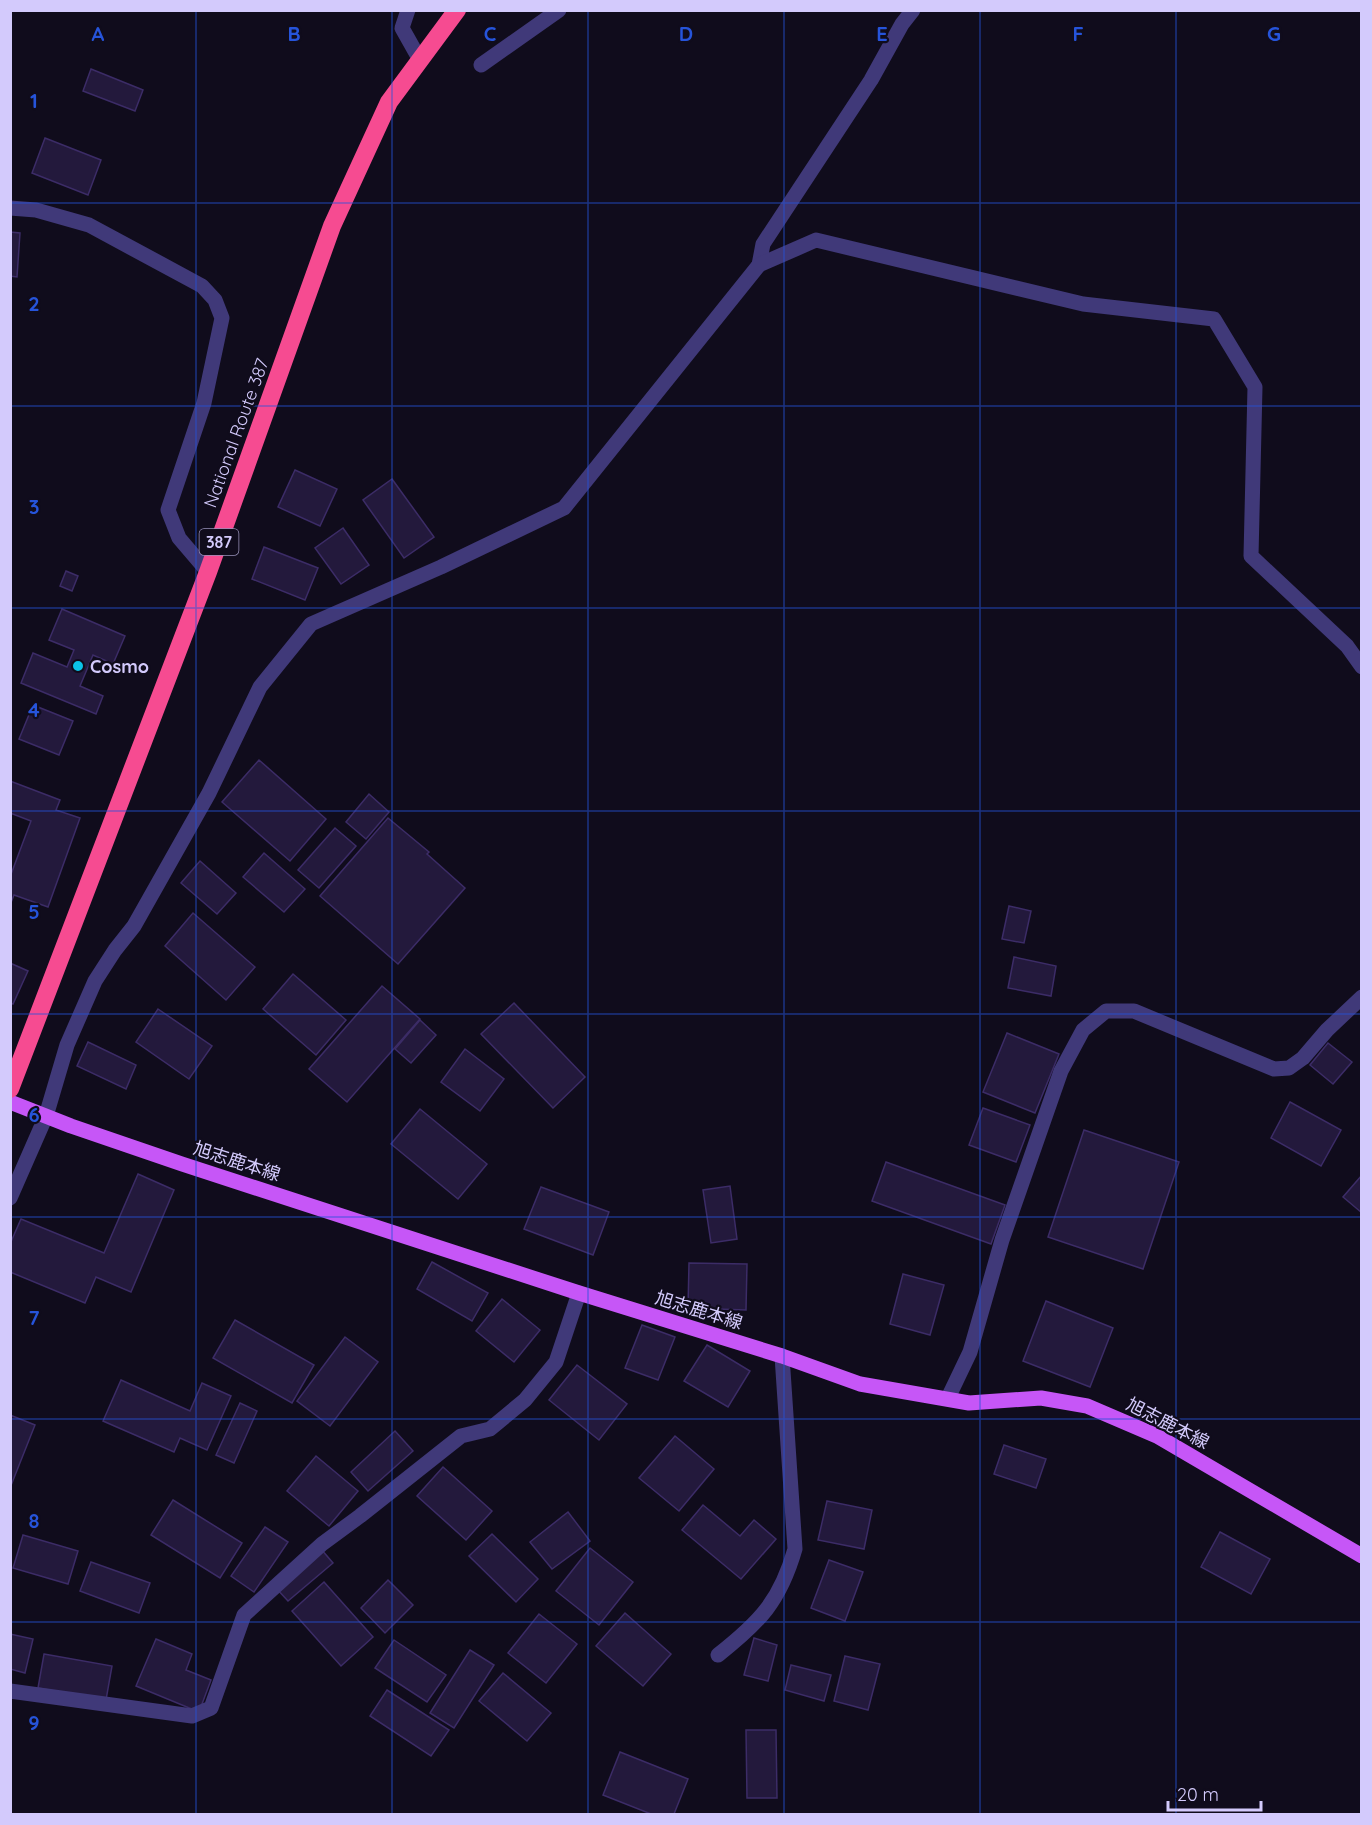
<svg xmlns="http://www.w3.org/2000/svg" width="1372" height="1825" font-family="Quicksand,'Noto Sans JP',sans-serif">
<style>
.building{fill:#23193c;stroke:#3c2c67;stroke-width:1.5}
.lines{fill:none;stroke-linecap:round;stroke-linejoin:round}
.minor{stroke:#403979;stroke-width:15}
.major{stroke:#c656f7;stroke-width:15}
.highway{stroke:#f64b91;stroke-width:18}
.grid{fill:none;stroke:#2654da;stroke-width:1.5;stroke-opacity:0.55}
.poi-dot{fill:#0bc2e7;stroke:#100c1c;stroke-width:2}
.labels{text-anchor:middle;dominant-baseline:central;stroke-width:4.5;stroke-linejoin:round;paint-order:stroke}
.shield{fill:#100c1c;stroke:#9891b9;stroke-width:1.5}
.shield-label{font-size:16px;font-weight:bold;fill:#d3cafc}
.street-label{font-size:18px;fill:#d3cafc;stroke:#100c1c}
.poi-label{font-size:18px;font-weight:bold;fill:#d3cafc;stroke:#100c1c;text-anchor:start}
.grid-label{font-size:20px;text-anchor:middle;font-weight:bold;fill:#2654da;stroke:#100c1c;stroke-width:4.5;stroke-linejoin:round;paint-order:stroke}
</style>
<rect width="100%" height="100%" fill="#100c1c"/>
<g class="building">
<path d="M91 69 143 90 135 111 83 91Z"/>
<path d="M45 138 101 160 88 195 32 173Z"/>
<path d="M10 232 20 233 17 277 10 276Z"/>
<path d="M295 470 337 489 320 526 278 507Z"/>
<path d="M392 479 434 537 404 558 363 500Z"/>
<path d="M343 528 369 565 341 584 315 548Z"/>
<path d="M264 547 318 568 305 600 252 579Z"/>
<path d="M66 571 78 576 72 591 60 586Z"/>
<path d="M62 609 125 636 113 664 93 655 80 686 103 696 96 714 21 683 33 653 67 667 74 650 49 640Z"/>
<path d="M33 705 73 721 59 755 19 739Z"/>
<path d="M259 760 326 819 290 861 222 802Z"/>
<path d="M10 781 60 800 56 810 80 818 48 907 14 895 10 905V877L31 821 10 813Z"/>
<path d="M369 794 389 812 366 839 346 822Z"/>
<path d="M388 818 429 852 427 854 465 888 398 964 320 896Z"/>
<path d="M335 828 356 846 319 888 298 870Z"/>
<path d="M264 853 305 889 284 912 243 877Z"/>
<path d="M200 861 236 893 217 914 181 883Z"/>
<path d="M1009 906 1031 911 1024 943 1002 939Z"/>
<path d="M193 913 255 967 226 1000 165 946Z"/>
<path d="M1014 957 1056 966 1051 996 1008 988Z"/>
<path d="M10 963 28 971 13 1004 10 1003Z"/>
<path d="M293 974 346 1020 316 1055 263 1009Z"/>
<path d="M382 986 420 1019 347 1102 309 1069Z"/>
<path d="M514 1003 585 1077 553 1108 481 1034Z"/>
<path d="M158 1009 212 1046 189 1079 136 1042Z"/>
<path d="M420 1020 436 1035 411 1063 395 1049Z"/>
<path d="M1007 1033 1059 1054 1035 1113 983 1092Z"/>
<path d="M88 1042 136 1065 126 1089 77 1066Z"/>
<path d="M1328 1043 1352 1062 1333 1084 1310 1065Z"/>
<path d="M465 1049 504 1079 480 1111 441 1082Z"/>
<path d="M1290 1102 1341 1130 1321 1166 1271 1138Z"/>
<path d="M983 1108 1030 1125 1016 1162 969 1145Z"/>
<path d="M420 1109 487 1164 458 1199 391 1144Z"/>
<path d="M1084 1130 1179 1162 1143 1269 1048 1237Z"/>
<path d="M886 1162 1005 1205 991 1244 872 1201Z"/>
<path d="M138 1174 174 1190 131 1292 96 1277 85 1303 10 1272V1244L21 1219 104 1253Z"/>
<path d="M1362 1175V1213L1343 1197Z"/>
<path d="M730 1186 737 1239 711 1243 703 1190Z"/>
<path d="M541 1187 609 1212 593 1255 524 1229Z"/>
<path d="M432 1262 488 1293 472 1321 417 1289Z"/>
<path d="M689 1263 747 1264 746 1310 688 1308Z"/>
<path d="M903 1274 944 1285 930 1335 890 1324Z"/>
<path d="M502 1299 540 1330 514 1362 476 1331Z"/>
<path d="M1046 1301 1113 1328 1090 1387 1023 1361Z"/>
<path d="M235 1320 314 1365 292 1403 213 1358Z"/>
<path d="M642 1325 675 1337 658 1380 625 1368Z"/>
<path d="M345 1337 378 1362 330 1426 297 1401Z"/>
<path d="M707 1345 750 1371 728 1407 684 1381Z"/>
<path d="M577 1365 627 1404 599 1440 549 1400Z"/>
<path d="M121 1380 190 1411 202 1383 231 1396 207 1450 180 1438 174 1452 103 1421Z"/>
<path d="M240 1403 257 1411 234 1463 216 1455Z"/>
<path d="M10 1415 35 1425 10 1488Z"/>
<path d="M395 1431 413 1451 368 1491 351 1472Z"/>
<path d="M675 1436 714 1469 679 1511 639 1478Z"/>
<path d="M1004 1445 1046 1459 1036 1488 994 1474Z"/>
<path d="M316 1456 358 1491 329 1526 287 1491Z"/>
<path d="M443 1467 492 1511 466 1540 417 1496Z"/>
<path d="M173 1500 242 1543 220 1578 151 1535Z"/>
<path d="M827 1501 872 1510 864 1549 818 1540Z"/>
<path d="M703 1505 740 1536 754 1520 776 1539 741 1579 682 1530Z"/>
<path d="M568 1512 590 1541 552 1569 530 1542Z"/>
<path d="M265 1527 288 1542 254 1592 231 1576Z"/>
<path d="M1220 1532 1270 1559 1251 1594 1201 1567Z"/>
<path d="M492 1534 538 1579 516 1602 469 1556Z"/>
<path d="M23 1535 78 1551 68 1584 13 1568Z"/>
<path d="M590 1548 633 1582 599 1625 556 1591Z"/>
<path d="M321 1549 333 1563 288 1601 276 1588Z"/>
<path d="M829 1560 863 1572 845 1621 811 1608Z"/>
<path d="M91 1562 150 1583 139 1613 80 1591Z"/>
<path d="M388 1580 413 1605 385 1633 361 1608Z"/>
<path d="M324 1582 373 1637 341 1666 292 1611Z"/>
<path d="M625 1613 671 1654 643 1686 596 1646Z"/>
<path d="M539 1614 577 1644 546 1683 508 1653Z"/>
<path d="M10 1634 33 1639 25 1673 10 1669Z"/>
<path d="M754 1638 777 1645 768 1681 744 1675Z"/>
<path d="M156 1639 192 1654 186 1670 211 1680 199 1712 136 1686Z"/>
<path d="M394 1640 446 1675 427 1702 375 1668Z"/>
<path d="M470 1650 494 1665 454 1728 430 1713Z"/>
<path d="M44 1654 112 1666 106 1700 38 1688Z"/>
<path d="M845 1656 880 1664 868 1710 834 1701Z"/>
<path d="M791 1665 831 1675 824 1701 785 1690Z"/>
<path d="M503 1673 551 1713 527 1741 479 1701Z"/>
<path d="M387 1690 449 1730 431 1756 370 1716Z"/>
<path d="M746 1730H776L777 1798H747Z"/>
<path d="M620 1752 688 1779 674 1814H651L603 1795Z"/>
</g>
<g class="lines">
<g class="minor">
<path d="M408 10 402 28 420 60"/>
<path d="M481 65 559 10"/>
<path d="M10 208 36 210 89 225 202 286 215 300 222 318 204 403 168 510 179 538 208 572"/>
<path d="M759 265 763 244 871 80 902 24 913 10"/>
<path d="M10 1198 46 1116 67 1045 95 981 115 950 134 926 209 793 260 687 311 624 441 567 564 508 759 265 816 240 1083 304 1214 319 1255 387 1251 556 1347 646 1362 667"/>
<path d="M948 1398 970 1352 1002 1240 1061 1071 1083 1030 1106 1011H1134L1274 1069 1289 1068 1303 1058 1327 1030 1362 997"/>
<path d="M718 1655C760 1622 780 1601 795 1549L782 1356"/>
<path d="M10 1691 192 1716 211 1708 244 1615 322 1544 360 1516 461 1436 490 1429 525 1400 556 1362 579 1293"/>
</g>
<path class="major" d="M10 1102 71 1126 182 1164 579 1293 782 1356 860 1384 969 1403 1041 1398 1087 1406 1157 1436 1362 1556"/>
<path class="highway" d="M10 1089 208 572 332 226 389 102 457 10"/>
</g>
<path class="grid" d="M196 10V1814M392 10V1814M588 10V1814M784 10V1814M980 10V1814M1176 10V1814M10 203H1362M10 406H1362M10 608H1362M10 811H1362M10 1014H1362M10 1217H1362M10 1419H1362M10 1622H1362"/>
<circle class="poi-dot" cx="78" cy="666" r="6"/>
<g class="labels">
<rect class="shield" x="199.5" y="529" width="39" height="26" rx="4.5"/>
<g class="shield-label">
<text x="219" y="542">387</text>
</g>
<g class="street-label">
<text transform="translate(236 433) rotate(-70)">National Route 387</text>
<text transform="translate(237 1161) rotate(18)">旭志鹿本線</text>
<text transform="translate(699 1310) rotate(17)">旭志鹿本線</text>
<text transform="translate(1168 1423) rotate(27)">旭志鹿本線</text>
</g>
<g class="poi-label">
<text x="90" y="666">Cosmo</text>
</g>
</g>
<g class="grid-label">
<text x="98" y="41">A</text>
<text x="294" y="41">B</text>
<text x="490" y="41">C</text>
<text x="686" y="41">D</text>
<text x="882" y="41">E</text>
<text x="1078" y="41">F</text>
<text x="1274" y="41">G</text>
<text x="34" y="108">1</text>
<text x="34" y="311">2</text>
<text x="34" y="514">3</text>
<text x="34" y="717">4</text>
<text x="34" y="919">5</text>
<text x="34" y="1122">6</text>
<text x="34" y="1325">7</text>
<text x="34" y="1528">8</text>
<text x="34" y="1730">9</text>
</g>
<rect width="1372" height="1825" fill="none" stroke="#d3cafc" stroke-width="24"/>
<path d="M1168 1801v9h93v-9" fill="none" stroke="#d3cafc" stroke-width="3"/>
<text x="1177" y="1801" font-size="18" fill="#d3cafc" stroke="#100c1c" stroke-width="4.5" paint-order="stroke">20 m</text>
</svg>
